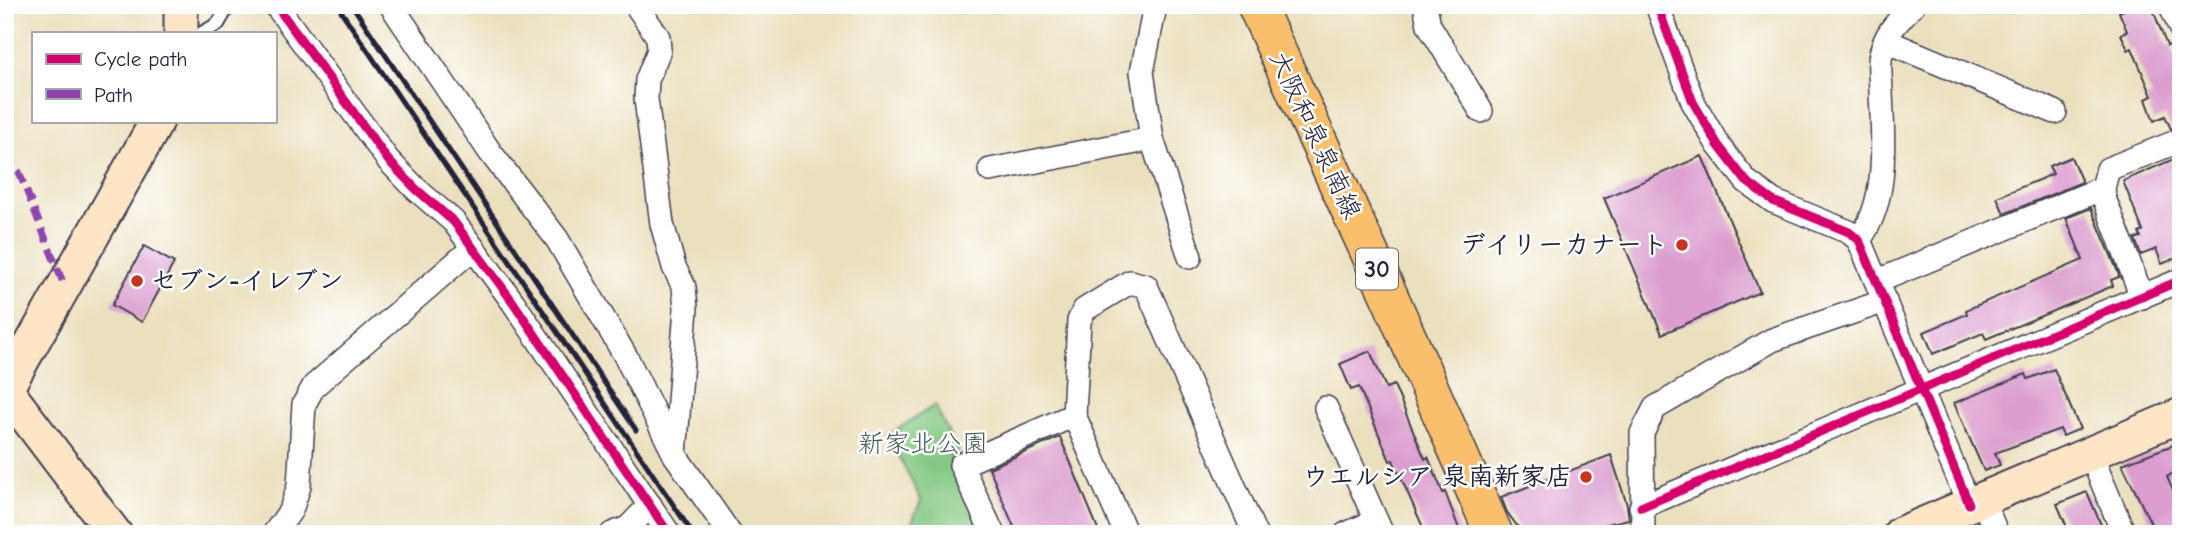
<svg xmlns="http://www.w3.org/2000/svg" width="2186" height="539" font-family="'Comic Neue','Klee One',sans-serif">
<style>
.green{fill:#83c883;stroke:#52755f;stroke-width:2}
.building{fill:#db9ecf}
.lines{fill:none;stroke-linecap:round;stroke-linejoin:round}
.lane-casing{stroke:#403e4f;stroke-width:16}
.street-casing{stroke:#403e4f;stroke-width:26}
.secondary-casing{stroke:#403e4f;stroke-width:37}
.primary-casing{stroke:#403e4f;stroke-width:40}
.lane{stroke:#fff;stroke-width:12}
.street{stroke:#fff;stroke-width:23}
.secondary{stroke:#fde5c5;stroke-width:33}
.primary{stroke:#f9bf6d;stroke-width:37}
.rail{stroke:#22223b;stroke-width:5}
.quiet{stroke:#8e44ad;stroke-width:7;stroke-dasharray:14 7;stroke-linecap:butt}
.cycleway-casing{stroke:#fff;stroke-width:13}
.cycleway{stroke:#d6006c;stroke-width:9}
.poi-dot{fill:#c8321e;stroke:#fff;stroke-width:2.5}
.labels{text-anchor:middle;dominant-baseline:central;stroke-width:5;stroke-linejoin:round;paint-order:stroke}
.shield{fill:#fff;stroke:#646476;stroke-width:2}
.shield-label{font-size:24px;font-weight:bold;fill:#22223b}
.street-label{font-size:26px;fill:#22223b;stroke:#fff}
.poi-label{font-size:26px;font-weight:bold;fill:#22223b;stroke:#fff;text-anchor:end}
.park-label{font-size:26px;fill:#445c54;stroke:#fff}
</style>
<rect width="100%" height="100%" fill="#fff"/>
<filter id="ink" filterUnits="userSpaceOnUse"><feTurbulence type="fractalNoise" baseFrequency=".0143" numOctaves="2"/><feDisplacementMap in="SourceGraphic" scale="14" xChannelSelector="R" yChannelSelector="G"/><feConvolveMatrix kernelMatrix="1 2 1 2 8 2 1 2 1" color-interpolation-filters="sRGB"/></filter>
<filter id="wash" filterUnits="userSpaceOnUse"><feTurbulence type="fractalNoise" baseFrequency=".00686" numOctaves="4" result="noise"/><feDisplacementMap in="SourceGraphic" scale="28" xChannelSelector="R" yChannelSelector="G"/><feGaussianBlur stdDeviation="1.57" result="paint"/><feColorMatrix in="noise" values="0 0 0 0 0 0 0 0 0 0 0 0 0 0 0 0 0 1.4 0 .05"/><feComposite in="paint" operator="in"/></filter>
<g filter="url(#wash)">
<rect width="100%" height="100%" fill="#ebe0be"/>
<path class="green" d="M935 405 957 451 950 456 984 534H907L921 500 888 435Z"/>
<g id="blocks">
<g class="building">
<path d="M2135 5H2151L2167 46 2170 45 2181 71V126L2171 129 2165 116 2154 121 2146 99 2152 96 2132 48 2128 50 2121 34 2127 31 2119 12Z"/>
<path d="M1702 156 1760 292 1662 334 1604 198Z"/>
<path d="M2071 157 2082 182 2004 214 1997 197 2053 174 2049 166Z"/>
<path d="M2176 158 2181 171V256L2162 264 2156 249 2141 255 2135 239 2141 237 2139 233 2143 231 2123 181Z"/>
<path d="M2091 208 2118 272 2119 277 2111 280 2113 286 1986 339 1983 333 1933 354 1924 332 1967 314 1966 310 2083 260 2066 218Z"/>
<path d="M144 246 174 263 142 322 112 305Z"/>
<path d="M1370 351 1386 388 1394 385 1425 459 1428 457 1443 493 1445 492 1461 534H1426L1393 460 1390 461 1359 387 1351 390 1340 364Z"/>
<path d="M2054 369 2080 429 2063 436 2060 429 1995 453 2000 465 1984 471 1954 403 2026 374 2028 379Z"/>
<path d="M1060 437 1100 534H1017L989 468Z"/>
<path d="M2181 442V468L2167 477 2181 509V534H2156L2122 464Z"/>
<path d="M1611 455 1627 505 1629 519 1563 534H1523L1507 512 1501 497Z"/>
<path d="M2087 492 2105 534H2070L2057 504Z"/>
</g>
</g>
</g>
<g filter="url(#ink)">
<use href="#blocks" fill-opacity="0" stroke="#403e4f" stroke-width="2"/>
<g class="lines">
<g class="lane-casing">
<path id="lane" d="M202 33 218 24 229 5"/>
</g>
<g class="street-casing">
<g id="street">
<path d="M274 5 278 8 388 160 416 189 454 222 513 302 669 534"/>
<path d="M391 5 490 152 557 239 626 357 675 455 730 534"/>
<path d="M636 5 658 37 659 50 647 80 646 99 662 224 674 267 684 287 686 308 675 455"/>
<path d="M1154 5V11L1142 72 1152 139 1190 257"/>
<path d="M1425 5 1429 25 1481 111"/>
<path d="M1657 5 1693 102 1718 145 1746 181 1773 201 1849 232 1859 240 1969 504"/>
<path d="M2173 5 2172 9 2181 29"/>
<path d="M1886 41 2055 112"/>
<path d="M990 170 1152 139"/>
<path d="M1859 240C1889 200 1883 140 1881 92 1881 81 1878 66 1881 54 1885 33 1899 20 1913 5"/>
<path d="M1878 281 2103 188"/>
<path d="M2142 297 2104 198 2103 188 2108 169 2181 140"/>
<path d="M1326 408 1382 534"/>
<path d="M2090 453 2124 534"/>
<path d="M1982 499 1997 534"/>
<path d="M1641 507 2181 280"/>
<path d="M274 534 291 510 299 486 304 404 314 386 473 248"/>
<path d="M612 534 628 528 650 505"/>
<path d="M993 534 961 465 1074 415"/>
<path d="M1126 534 1074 415 1079 321 1084 310 1130 282 1146 286 1255 534"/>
<path d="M1346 534 1376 521"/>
<path d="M1643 534 1642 433 1655 408 1772 340 1885 301"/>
</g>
</g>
<g class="secondary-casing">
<g id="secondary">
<path d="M181 5V33"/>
<path d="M6 390 115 534"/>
<path d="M5 391 157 121"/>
<path d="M1900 534 2181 415"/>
</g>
</g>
<g class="primary-casing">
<path id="primary" d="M1256 5 1392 302 1494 534"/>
</g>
<use href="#lane" class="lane"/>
<use href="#street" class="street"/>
<use href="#secondary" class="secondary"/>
<use href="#primary" class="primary"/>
<g class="rail">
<path d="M337 5 693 534"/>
<path d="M352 5 636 430"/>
</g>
<g class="quiet">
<path d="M5 59 8 43"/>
<path d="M5 154 19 172 64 285"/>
</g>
<g class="cycleway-casing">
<g id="cycleway">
<path d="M274 5 278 8 388 160 416 189 454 222 513 302 669 534"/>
<path d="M1657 5 1693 102 1718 145 1746 181 1773 201 1849 232 1859 240 1969 504"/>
<path d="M1641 507 2181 280"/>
</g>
</g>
<use href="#cycleway" class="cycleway"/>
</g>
</g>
<g class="poi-dot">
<circle cx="1682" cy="245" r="7"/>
<circle cx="137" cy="281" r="7"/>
<circle cx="1586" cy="477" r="7"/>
</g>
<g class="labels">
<rect class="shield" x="1356" y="248.5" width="42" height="41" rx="5"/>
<g class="shield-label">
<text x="1377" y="269">30</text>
</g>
<g class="street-label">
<text transform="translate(1315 135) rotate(65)">大阪和泉泉南線</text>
</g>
<g class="poi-label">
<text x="1668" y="245">デイリーカナート</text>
<text x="151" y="281" text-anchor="start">セブン-イレブン</text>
<text x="1572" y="477">ウエルシア 泉南新家店</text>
</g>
<g class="park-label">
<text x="923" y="444">新家北公園</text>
</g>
</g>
<rect width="2186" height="539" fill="none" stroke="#fff" stroke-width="28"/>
<rect x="32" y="32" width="245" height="91" fill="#ffffff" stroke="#a7a7b1" stroke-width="2"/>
<rect x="46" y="54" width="35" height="10" fill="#d6006c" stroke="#a7a7b1" stroke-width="2"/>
<text x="94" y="66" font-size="21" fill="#22223b">Cycle path</text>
<rect x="46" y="89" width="35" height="10" fill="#8e44ad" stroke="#a7a7b1" stroke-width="2"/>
<text x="94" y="102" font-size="21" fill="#22223b">Path</text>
</svg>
